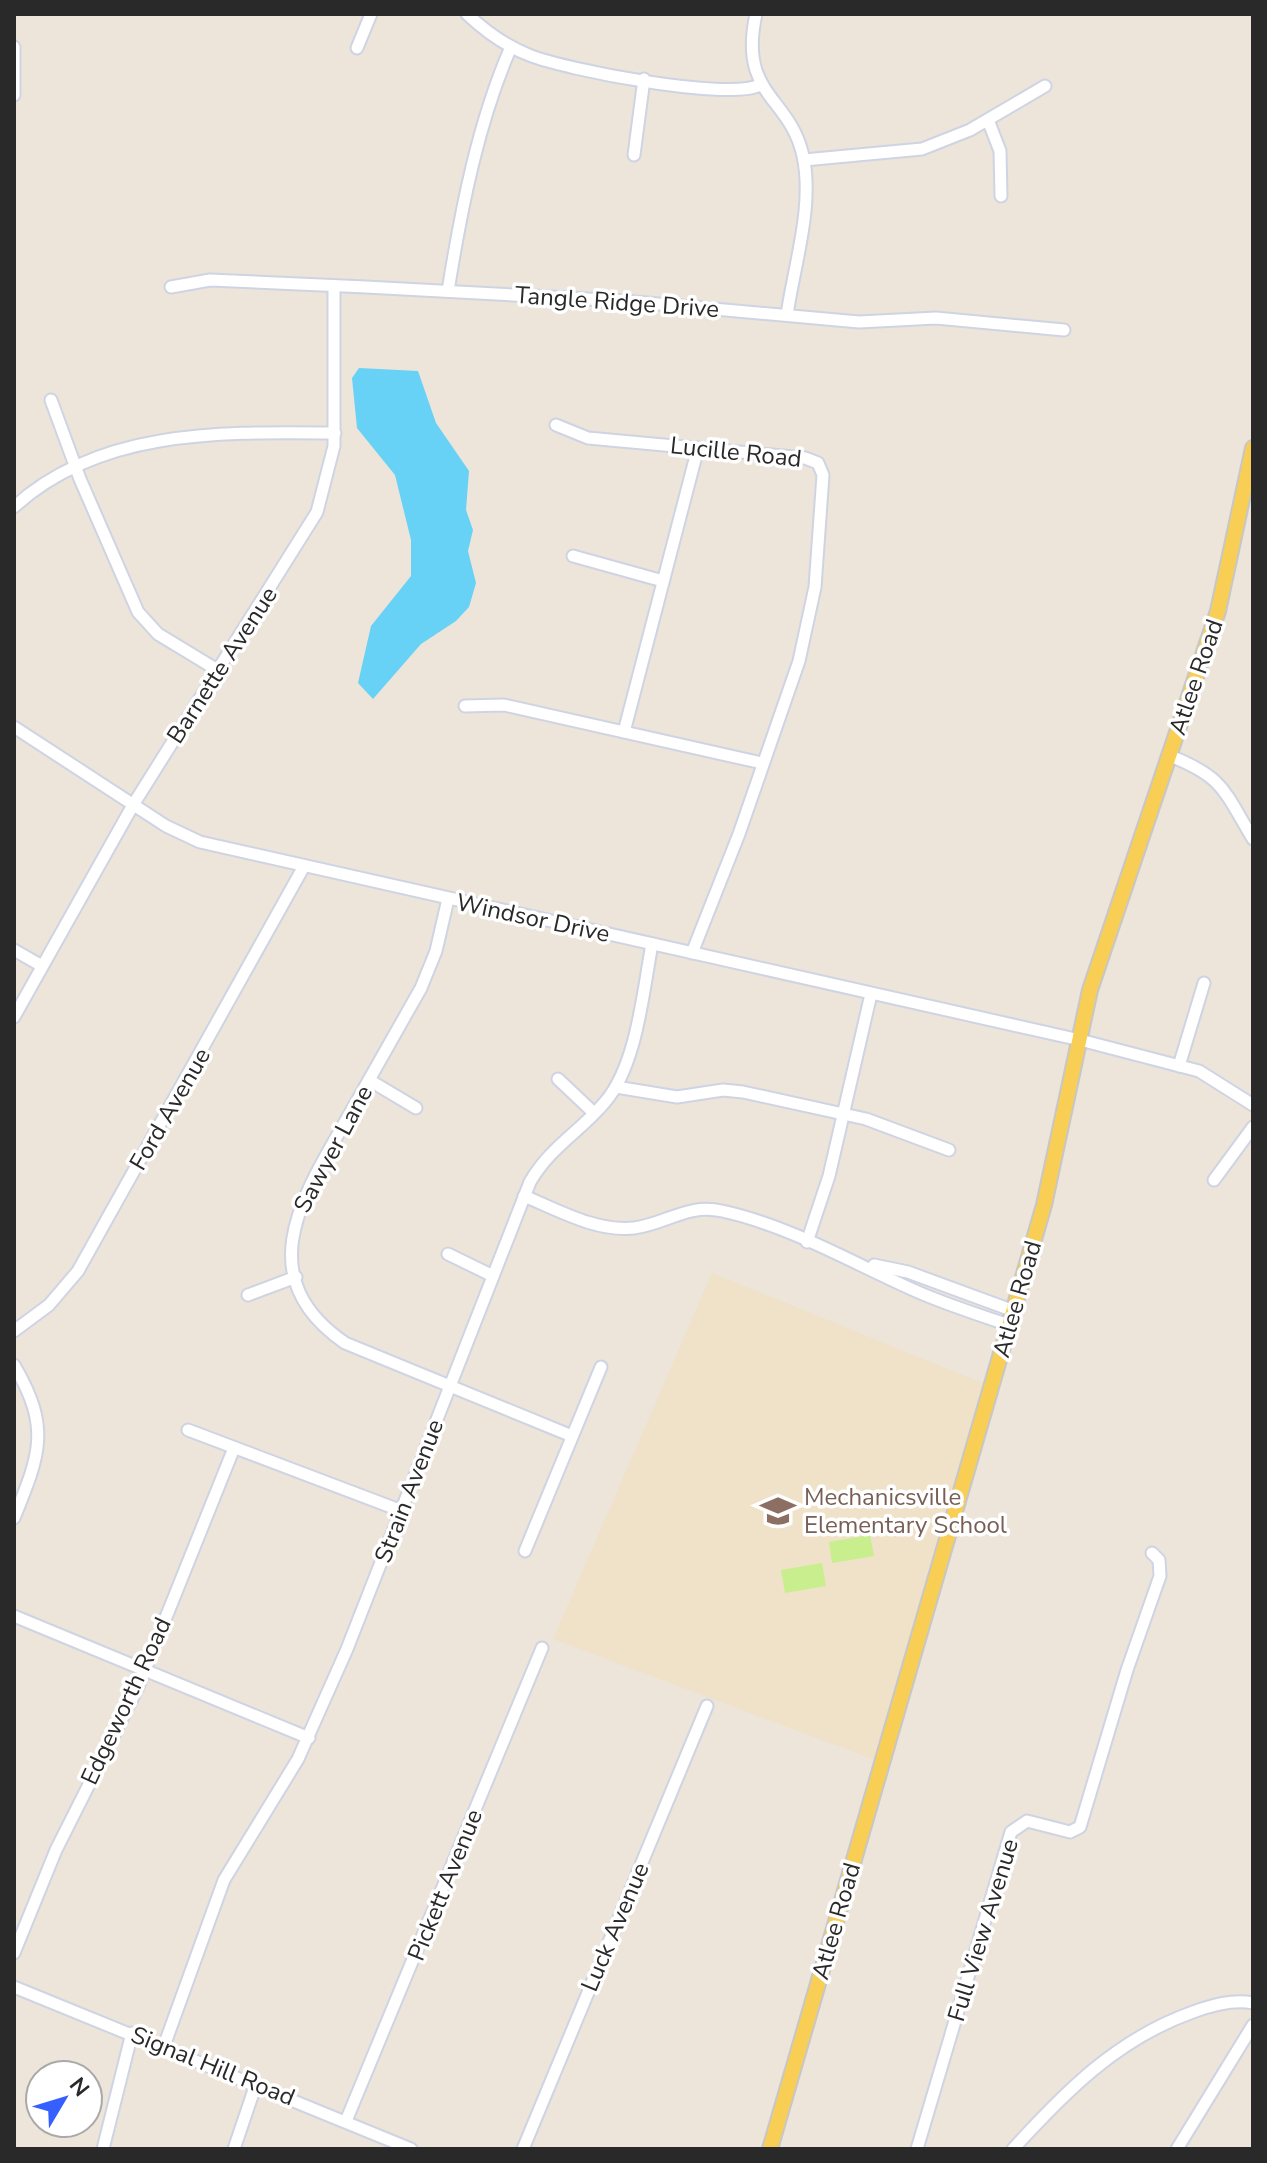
<svg xmlns="http://www.w3.org/2000/svg" width="1267" height="2163" font-family="'Nunito Sans',sans-serif">
<style>
.education{fill:#efe2c8}
.pitch{fill:#c8ee8e}
.water{fill:#67d2f5}
.lines{fill:none;stroke-linecap:round;stroke-linejoin:round}
.minor-casing{stroke:#cfd4e3;stroke-width:15}
.major-casing{stroke:#c7c7c7;stroke-width:18}
.minor{stroke:#fff;stroke-width:11}
.major{stroke:#f8ce54;stroke-width:14}
.labels{text-anchor:middle;dominant-baseline:central;stroke-width:7;stroke-linejoin:round;paint-order:stroke}
.street-label{font-size:24px;fill:#292929;stroke:#fff}
.education-label{font-size:24px;fill:#785e54;stroke:#fff;text-anchor:start}
</style>
<rect width="100%" height="100%" fill="#ede4da"/>
<path class="education" d="M712 1273 985 1384 875 1760 553 1639Z"/>
<g class="pitch">
<path d="M870 1535 874 1556 832 1563 829 1542Z"/>
<path d="M822 1563 826 1586 785 1593 781 1570Z"/>
</g>
<path class="water" d="M359 368 418 371 436 423 469 471 466 510 473 530 468 551 476 583 469 607 456 621 421 644 373 699 358 683 371 626 411 576V540L395 475 357 428 352 378Z"/>
<g class="lines">
<g class="minor-casing">
<g id="minor">
<path d="M467 14C485 31 506 46 529 55 566 70 728 101 760 85"/>
<path d="M756 14C738 96 790 96 803 156 814 206 794 265 787 315"/>
<path d="M14 47V95"/>
<path d="M357 48 371 14"/>
<path d="M988 120 1000 151 1001 196"/>
<path d="M634 155 644 79"/>
<path d="M804 160 922 149 970 130 1045 86"/>
<path d="M171 287 210 280 366 287 625 301 859 322 936 318 1064 330"/>
<path d="M448 291C461 210 478 122 511 47"/>
<path d="M51 400 80 479 138 612 158 634 219 671"/>
<path d="M556 425 588 438 805 458 818 463 823 475 815 587 799 661 739 834 692 953"/>
<path d="M14 507C100 428 226 432 335 433"/>
<path d="M573 556 663 581"/>
<path d="M465 706 504 705 762 763"/>
<path d="M14 727 166 826 200 842 1080 1040 1199 1071 1253 1105"/>
<path d="M624 732 698 448"/>
<path d="M1170 756C1224 777 1224 791 1253 839"/>
<path d="M448 899 436 951 421 988C397 1031 372 1074 348 1117 304 1194 248 1276 345 1343L572 1436"/>
<path d="M14 950 42 966"/>
<path d="M14 1017 133 805 317 512 334 446V286"/>
<path d="M1179 1066 1204 983"/>
<path d="M558 1079 594 1113"/>
<path d="M369 1080 416 1108"/>
<path d="M616 1087 677 1097 723 1090 743 1092 866 1119 949 1150"/>
<path d="M1214 1180 1253 1127"/>
<path d="M524 1196C558 1210 596 1232 634 1228 666 1224 688 1203 722 1211 791 1226 854 1264 918 1292 948 1305 979 1315 1009 1325"/>
<path d="M807 1242 829 1176 871 994"/>
<path d="M448 1254 493 1276"/>
<path d="M874 1265 908 1272 1014 1311"/>
<path d="M248 1295 296 1277"/>
<path d="M14 1331 49 1305 78 1271 303 868"/>
<path d="M14 1365C51 1428 40 1454 14 1518"/>
<path d="M188 1430 402 1511"/>
<path d="M525 1551 601 1367"/>
<path d="M14 1616 309 1738"/>
<path d="M14 1953 56 1850 138 1687 234 1448"/>
<path d="M14 1987 411 2149"/>
<path d="M164 2046 224 1880 298 1759 347 1649 530 1182C551 1146 580 1132 605 1102 637 1065 643 991 652 944"/>
<path d="M346 2121 542 1648"/>
<path d="M103 2149 132 2033"/>
<path d="M234 2149 256 2084"/>
<path d="M523 2149 707 1706"/>
<path d="M917 2149 1011 1832 1027 1821 1070 1832 1080 1827 1127 1670 1160 1576 1159 1560 1152 1553"/>
<path d="M1013 2149C1066 2091 1117 2039 1193 2012 1212 2005 1233 1999 1253 2003"/>
<path d="M1177 2149 1253 2025"/>
</g>
</g>
<g class="major-casing">
<path id="major" d="M770 2149 1044 1205 1090 990 1218 611 1253 448"/>
</g>
<use href="#minor" class="minor"/>
<use href="#major" class="major"/>
</g>
<defs>
<g id="school-bare" transform="scale(2.76)"><path d="M0-5L7-2L0 1L-7-2ZM-4 1L0 2.5L4 1V4Q0 6-4 4Z" fill="#8d6e63" stroke="#fff" stroke-width="2.5" paint-order="stroke"/></g>
</defs>
<g fill-rule="evenodd">
<use href="#school-bare" x="778" y="1511"/>
</g>
<g class="labels">
<g class="street-label">
<text transform="translate(617 302) rotate(4)">Tangle Ridge Drive</text>
<text transform="translate(736 452) rotate(6)">Lucille Road</text>
<text transform="translate(222 665) rotate(-57)">Barnette Avenue</text>
<text transform="translate(1196 677) rotate(-71)">Atlee Road</text>
<text transform="translate(533 918) rotate(12)">Windsor Drive</text>
<text transform="translate(170 1109) rotate(-60)">Ford Avenue</text>
<text transform="translate(333 1149) rotate(-62)">Sawyer Lane</text>
<text transform="translate(1017 1299) rotate(-74)">Atlee Road</text>
<text transform="translate(409 1491) rotate(-69)">Strain Avenue</text>
<text transform="translate(126 1701) rotate(-65)">Edgeworth Road</text>
<text transform="translate(445 1885) rotate(-68)">Pickett Avenue</text>
<text transform="translate(836 1921) rotate(-74)">Atlee Road</text>
<text transform="translate(615 1927) rotate(-67)">Luck Avenue</text>
<text transform="translate(983 1930) rotate(-73)">Full View Avenue</text>
<text transform="translate(213 2066) rotate(22)">Signal Hill Road</text>
</g>
<g class="education-label">
<text x="804" y="1497">Mechanicsville<tspan x="804" dy="28">Elementary School</tspan></text>
</g>
</g>
<rect width="1267" height="2163" fill="none" stroke="#292929" stroke-width="32"/>
<g transform="translate(64 2099) rotate(52)"><circle r="38" fill="#ffffff" stroke="#a9a9a9" stroke-width="2"/>
<path d="M0-6L14 30L0 20L-14 30Z" fill="#355fff"/>
<text y="-12" font-size="22" font-weight="bold" text-anchor="middle" fill="#292929">N</text>
</g>
</svg>
